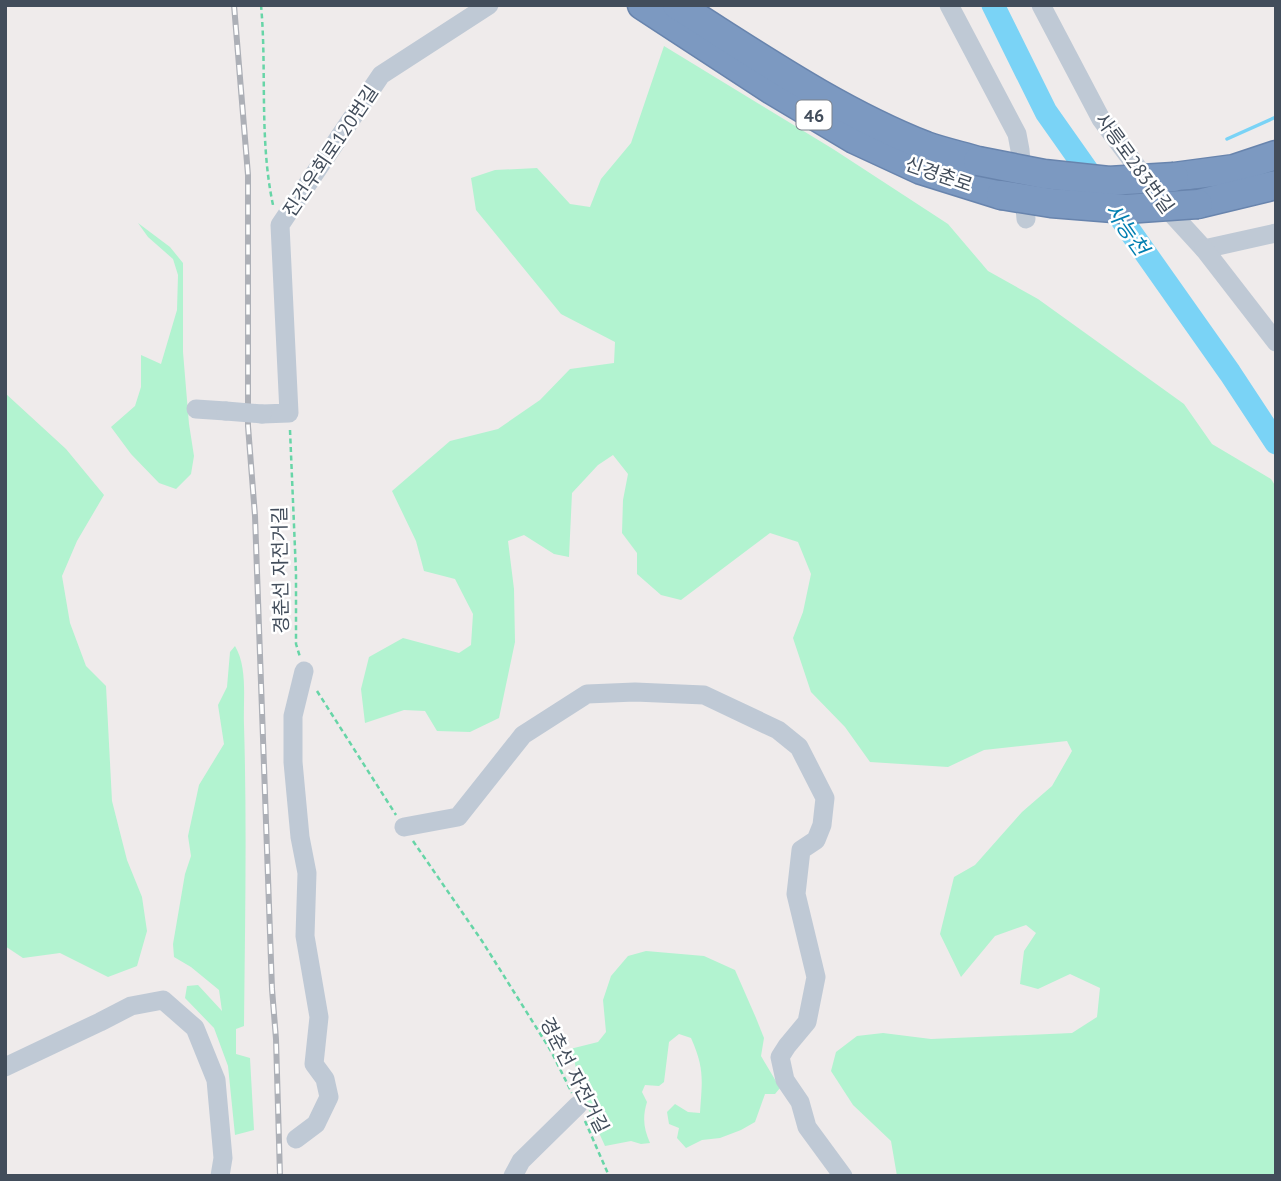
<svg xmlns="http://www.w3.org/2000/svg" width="1281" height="1181" font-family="'PT Sans','Noto Sans KR',sans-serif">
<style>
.green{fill:#b2f3d0}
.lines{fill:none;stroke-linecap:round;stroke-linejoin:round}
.stream{stroke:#7ad3f6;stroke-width:3.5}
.river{stroke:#7ad3f6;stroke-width:23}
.highway-casing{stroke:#6884ad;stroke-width:31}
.path{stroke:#67d5a7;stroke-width:2.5;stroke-dasharray:5 3.5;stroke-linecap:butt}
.minor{stroke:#bfc9d5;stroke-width:19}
.highway{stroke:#7c99c1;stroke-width:28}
.rail-casing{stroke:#adb0b7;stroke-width:6}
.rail{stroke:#fff;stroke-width:3.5;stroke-dasharray:10;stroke-linecap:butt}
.highway-bridge-casing{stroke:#6884ad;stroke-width:31;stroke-linecap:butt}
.minor-bridge{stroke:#bfc9d5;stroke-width:19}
.highway-bridge{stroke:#7c99c1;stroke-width:28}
.labels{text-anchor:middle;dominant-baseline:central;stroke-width:5;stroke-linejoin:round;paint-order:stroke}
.shield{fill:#fff;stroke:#7b828c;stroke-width:2}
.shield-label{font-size:18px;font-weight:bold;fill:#424d5b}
.street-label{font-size:19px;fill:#424d5b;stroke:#fff}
.water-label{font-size:21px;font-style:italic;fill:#007eb0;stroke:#fff}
</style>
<rect width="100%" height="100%" fill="#efebeb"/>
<g class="green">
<path d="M664 46 833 149 948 224 988 271 1038 299 1184 404 1212 444 1271 479 1276 487V1176H897L891 1141 853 1105 831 1071 836 1052 857 1036 883 1033 931 1039 1072 1033 1097 1017 1100 988 1070 974 1038 989 1020 984 1024 951 1036 933 1026 925 995 936 961 977 940 934 954 877 975 865 1022 812 1052 786 1072 751 1067 741 984 750 948 767 870 762 845 727 811 692 793 638 803 612 811 574 798 542 770 533 681 600 661 595 637 574V553L622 533 623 500 628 474 613 455 598 465 572 493 569 557 554 554 524 535 508 541 514 589 515 642 499 718 470 732 437 731 425 711 404 710 365 723 361 689 369 657 403 638 459 653 471 645 473 614 455 579 424 571 416 541 392 491 450 441 498 429 540 400 570 369 614 363 615 342 561 314 476 210 471 178 495 170 537 168 570 204 590 207 601 179 631 143Z"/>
<path d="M138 223 170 247 183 263V352L189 424 194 456 191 474 176 489 159 483 131 454 111 427 135 406 141 387V355L161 364 177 310 178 275 173 259 148 237Z"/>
<path d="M5 393 66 449 104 495 77 541 62 576 70 623 86 666 106 686 112 801 127 860 142 897 147 931 137 966 108 977 60 953 23 958 5 946Z"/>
<path d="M235 646C248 668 243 700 244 725 247 825 245 926 244 1026L236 1029V1054L250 1058 254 1130 235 1135 228 1066 214 1028 185 998 187 986 198 985 222 1011 219 990 191 967 174 957 173 944 185 874 191 856 188 836 199 785 224 744 218 705 227 687 230 652Z"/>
<path d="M646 951 704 956 735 970 756 1018 764 1038 761 1056 780 1088 775 1094H765L755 1122 741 1130 720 1138 702 1140 686 1148 677 1138 679 1128 669 1124 667 1112 675 1104 688 1112 700 1113C702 1081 705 1069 691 1038L679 1034 669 1042 664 1082 659 1086 645 1085 642 1092 647 1102C642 1118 644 1129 650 1143L641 1144 631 1141 605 1146 580 1091 574 1058 570 1049 598 1042 606 1032 603 1000 611 976 628 956Z"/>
</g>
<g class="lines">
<path class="stream" d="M1227 139 1276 117"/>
<path class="river" d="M993 5 1046 112 1230 373 1276 443"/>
<g class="highway-casing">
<g id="highway">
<path d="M642 5 772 90 854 139 921 170 1001 195"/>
<path d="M677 5C758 56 837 111 926 146 943 152 961 156 978 161"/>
<path d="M1174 177 1234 169 1276 155"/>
<path d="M1198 204 1276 185"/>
</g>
</g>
<g class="path">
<path d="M261 5C267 71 259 139 273 205"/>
<path d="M290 430 296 573V644L300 657"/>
<path d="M317 691 396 815"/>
<path d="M413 841 482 941 551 1051 572 1093"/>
<path d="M585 1121 609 1176"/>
</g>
<g class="minor">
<path d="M949 5 1017 134 1020 150 1026 219"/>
<path d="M1041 5 1101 119 1172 214 1204 249 1276 233"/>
<path d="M1204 249 1276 342"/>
<path d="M196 409 226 411"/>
<path d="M262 414 289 413 280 225 381 75 489 5"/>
<path d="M404 827 458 817 523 735 587 694 635 692 704 695 778 730 799 747 825 798 822 825 816 840 801 850 796 894 816 977 807 1022 787 1046 780 1057 785 1080 800 1102 807 1127 843 1176"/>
<path d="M5 1067 100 1022 131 1006 163 1000 195 1028 216 1080 223 1158 220 1176"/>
<path d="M296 1139 316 1124 329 1097 325 1079 314 1064 319 1017 305 936 307 873 300 837 293 762V716L304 671"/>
<path d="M513 1176 521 1161 578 1105"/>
</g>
<use href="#highway" class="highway"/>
<g class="rail-casing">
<path id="rail" d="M234 5 248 175V426L255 516 272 989 276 1039 280 1176"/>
</g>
<use href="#rail" class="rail"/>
<g class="highway-bridge-casing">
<g id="highway-bridge">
<path d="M978 161 1044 174 1109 181 1174 177"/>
<path d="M1001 195 1051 203 1126 209 1198 204"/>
</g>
</g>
<path class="minor-bridge" d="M226 411 262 414"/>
<use href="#highway-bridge" class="highway-bridge"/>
</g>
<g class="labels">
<rect class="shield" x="796.5" y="100.5" width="35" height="29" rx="5"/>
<g class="shield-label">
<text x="814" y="115">46</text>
</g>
<g class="street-label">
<text transform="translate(330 151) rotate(-56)">진건우회로120번길</text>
<text transform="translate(1135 163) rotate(54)">사릉로283번길</text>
<text transform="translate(939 174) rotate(19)">신경춘로</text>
<text transform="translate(280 570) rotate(-91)">경춘선 자전거길</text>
<text transform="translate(575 1075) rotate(63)">경춘선 자전거길</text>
</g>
<g class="water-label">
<text transform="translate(1127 229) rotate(55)">사능천</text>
</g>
</g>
<rect width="1281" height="1181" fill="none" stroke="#424d5b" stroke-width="14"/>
</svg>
